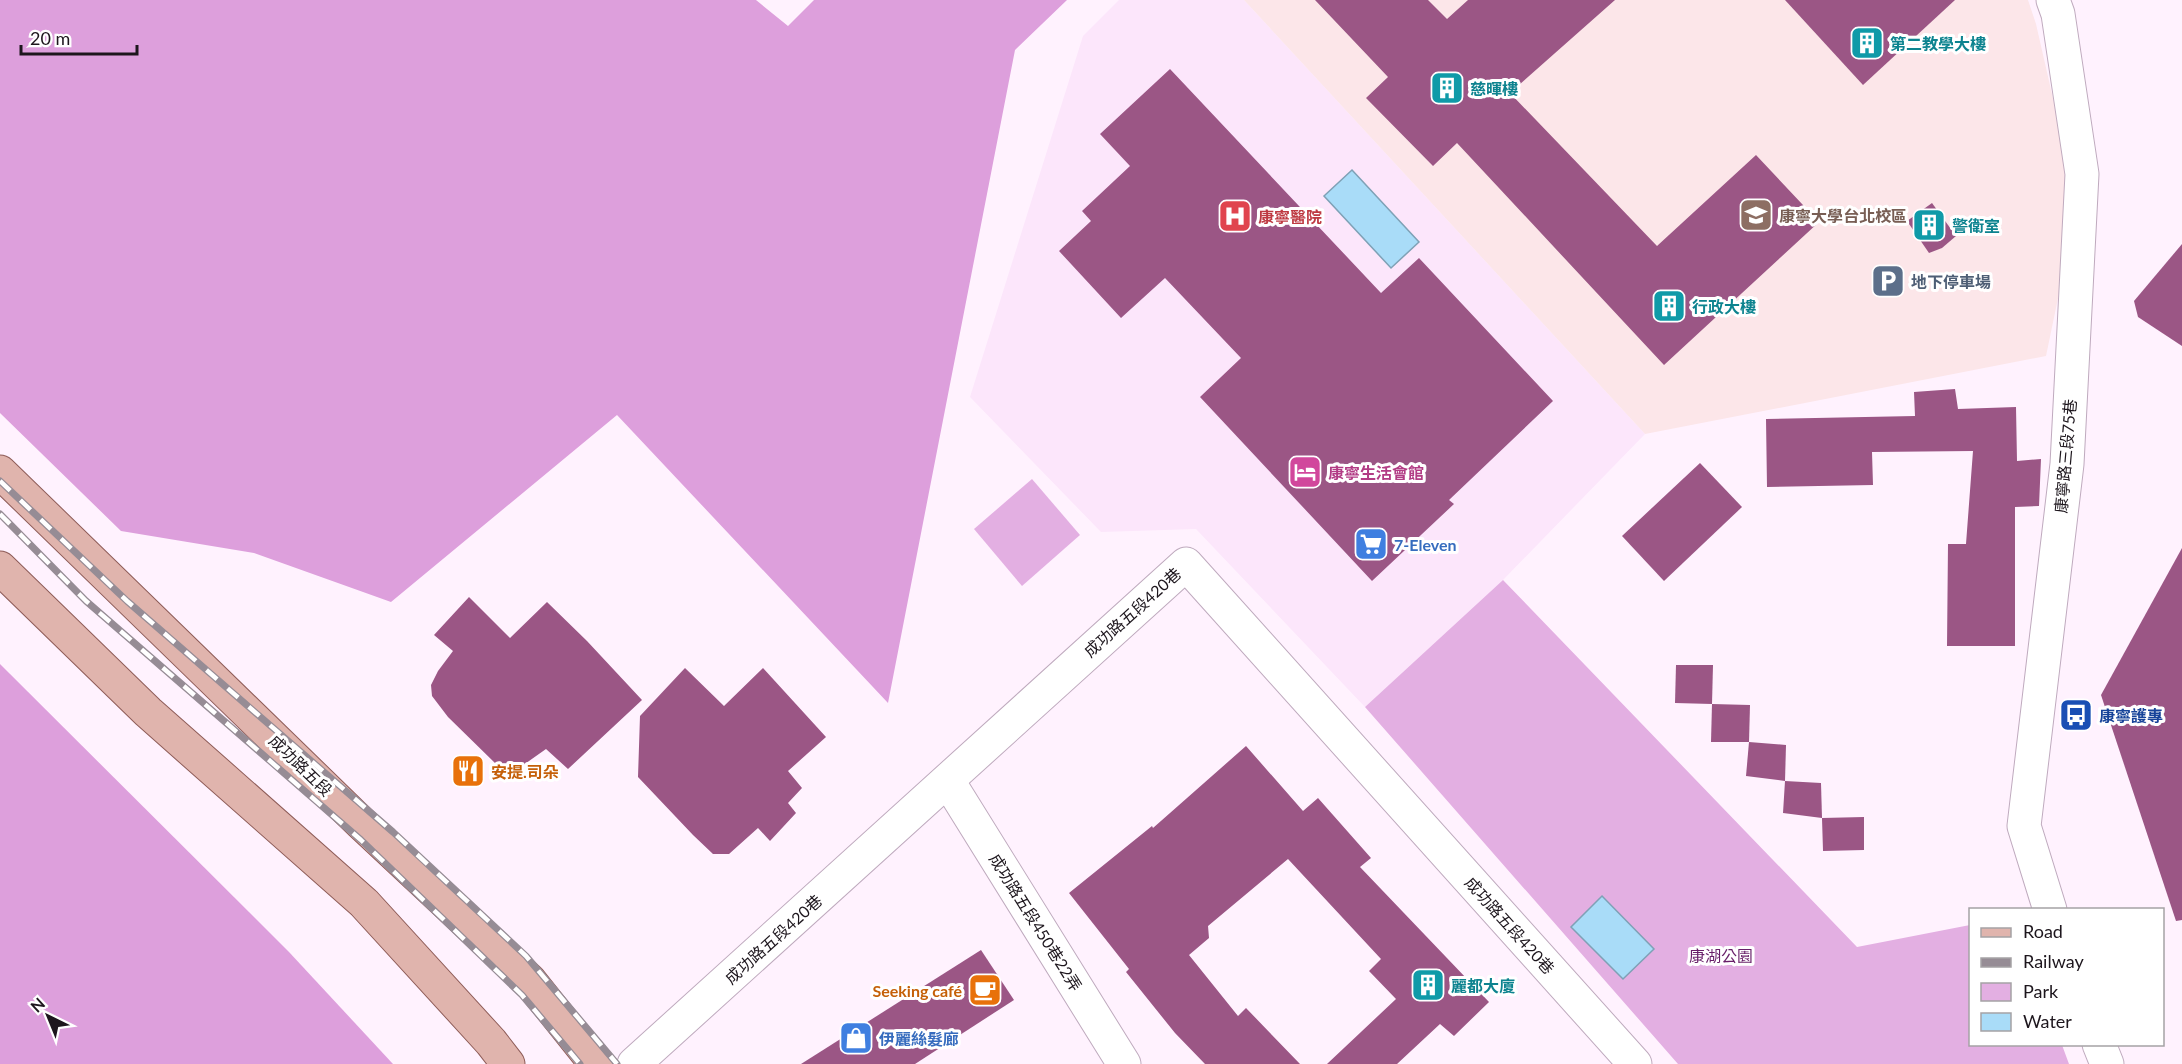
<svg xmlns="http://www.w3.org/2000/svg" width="2182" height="1064" font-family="Lato,'Noto Sans TC',sans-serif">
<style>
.built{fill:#fce6fb}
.education{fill:#fce6e9}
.green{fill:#e3afe2}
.forest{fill:#dd9fdc}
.water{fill:#a9dcf8;stroke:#7fa1b6;stroke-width:1.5}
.building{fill:#9b5685}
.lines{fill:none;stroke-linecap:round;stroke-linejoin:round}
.minor-casing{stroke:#bfaabe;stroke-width:35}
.major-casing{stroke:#8e5c58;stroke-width:35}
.minor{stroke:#fff;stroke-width:33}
.major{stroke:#e0b4ad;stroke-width:33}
.rail-casing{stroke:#968c95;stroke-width:7}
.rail{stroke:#fff;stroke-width:4.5;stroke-dasharray:14;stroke-linecap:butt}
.labels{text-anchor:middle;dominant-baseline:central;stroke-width:6;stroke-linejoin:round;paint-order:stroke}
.culture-label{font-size:16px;font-weight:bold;fill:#0d838f;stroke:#fff;text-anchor:start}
.education-label{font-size:16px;font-weight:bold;fill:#785e54;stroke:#fff;text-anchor:start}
.health-label{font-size:16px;font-weight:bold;fill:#be3a42;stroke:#fff;text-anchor:start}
.service-label{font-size:16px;font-weight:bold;fill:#4e5e75;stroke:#fff;text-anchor:start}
.street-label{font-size:16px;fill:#1d161d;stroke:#fff}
.hotel-label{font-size:16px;font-weight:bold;fill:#b23c85;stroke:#fff;text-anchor:start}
.shop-label{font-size:16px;font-weight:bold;fill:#366cbe;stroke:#fff;text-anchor:start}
.transit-label{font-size:16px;font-weight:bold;fill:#164399;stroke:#fff;text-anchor:start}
.food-label{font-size:16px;font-weight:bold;fill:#c56008;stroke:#fff;text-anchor:start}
.park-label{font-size:16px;fill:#671e68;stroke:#fff}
</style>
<rect width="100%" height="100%" fill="#fff2fe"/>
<path class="built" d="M1119 0H1244L1645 434 1503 580 1365 707 1196 529 1101 532 970 397 1083 36Z"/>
<path class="education" d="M1244 0H2028L2036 24 2062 138 2072 231 2046 356 1645 434Z"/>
<g class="green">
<path d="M1032 479 1080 535 1022 586 974 529Z"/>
<path d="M1503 580 1857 947 1970 925V1044L2062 1045 2069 1064H1678L1365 707Z"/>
</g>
<g class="forest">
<path d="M0 0H756L788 26 814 0H1067L1015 50 888 703 617 415 391 602 254 553 121 531 0 413Z"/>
<path d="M0 664 289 952 393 1064H0Z"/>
</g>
<g class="water">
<path d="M1352 170 1419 242 1391 268 1324 196Z"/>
<path d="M1602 896 1654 949 1623 979 1571 927Z"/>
</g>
<g class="building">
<path d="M1315 0H1428L1447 19 1468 0H1615L1510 93 1657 246 1756 155 1819 222 1664 365 1457 143 1433 166 1366 98 1388 77Z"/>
<path d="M1785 0H1955L1863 85Z"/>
<path d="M1170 69 1381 293 1419 258 1553 401 1449 500 1454 504 1372 581 1200 397 1241 358 1165 278 1121 318 1059 251 1091 221 1082 211 1130 166 1100 134Z"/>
<path d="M1932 203 1956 236 1942 248 1929 253 1907 221Z"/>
<path d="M2182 244V346L2138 317 2134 301Z"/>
<path d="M1955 389 1958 409 2016 407 2017 461 2041 459 2039 506 2015 507V646H1947L1948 544H1966L1973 451 1872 452 1873 485 1767 487 1766 419 1915 416 1914 392Z"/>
<path d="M1700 463 1742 507 1664 581 1622 536Z"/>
<path d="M2182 548V920L2176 921 2101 695Z"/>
<path d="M469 597 510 638 547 602 587 641 642 700 568 769 546 749 512 773 496 764 448 717 432 696 431 685 438 671 453 651 434 635Z"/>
<path d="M1676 665H1713L1712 704 1675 703Z"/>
<path d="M685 668 724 706 763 668 826 737 788 771 802 788 788 803 796 813 770 841 758 828 729 854H713L693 835 638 777 640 716Z"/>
<path d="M1712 704 1750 705 1749 742H1711Z"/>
<path d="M1749 742 1786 745 1785 781 1746 776Z"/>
<path d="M1246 746 1303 811 1318 798 1371 858 1360 867 1489 1002 1454 1036 1440 1024 1397 1064H1327L1396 999 1369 971 1381 959 1288 859 1208 926 1209 938 1189 955 1238 1016 1246 1008 1300 1064H1205L1175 1033 1126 972 1129 969 1069 893 1152 826 1153 828Z"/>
<path d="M1785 781 1821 783 1822 818 1783 813Z"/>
<path d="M1864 817V850L1823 851 1822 818Z"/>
<path d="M981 950 1014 1000 915 1064H801Z"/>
</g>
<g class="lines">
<g class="minor-casing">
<g id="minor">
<path d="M948 781 1124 1064"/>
<path d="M2050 910 2024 826 2067 464 2082 174 2058 14 2053 0"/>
<path d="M2099 1044 2107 1064"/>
<path d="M634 1064 1186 564 1635 1064"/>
</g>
</g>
<g class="major-casing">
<g id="major">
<path d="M0 472 361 823 529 980 596 1064"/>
<path d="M0 568 148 712 364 903 491 1042 508 1064"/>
</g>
</g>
<use href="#minor" class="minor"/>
<use href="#major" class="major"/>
<g class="rail-casing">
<g id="rail">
<path d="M0 481 127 601 393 832 526 956 617 1064"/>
<path d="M0 514 86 601 361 840 522 995 580 1064"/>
</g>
</g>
<use href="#rail" class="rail"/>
</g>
<defs>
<g id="building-square" transform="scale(1.725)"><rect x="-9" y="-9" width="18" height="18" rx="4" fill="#0f9aa8" stroke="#fff"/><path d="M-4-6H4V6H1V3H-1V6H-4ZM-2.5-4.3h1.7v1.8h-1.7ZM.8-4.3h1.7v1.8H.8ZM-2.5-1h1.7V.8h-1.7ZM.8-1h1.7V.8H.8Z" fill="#fff"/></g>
<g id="university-square" transform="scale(1.725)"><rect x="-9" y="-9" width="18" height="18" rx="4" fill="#8d6e63" stroke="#fff"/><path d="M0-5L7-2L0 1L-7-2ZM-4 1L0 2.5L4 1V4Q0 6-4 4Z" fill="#fff"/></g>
<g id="hospital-square" transform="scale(1.725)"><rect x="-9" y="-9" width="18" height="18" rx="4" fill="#e0444e" stroke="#fff"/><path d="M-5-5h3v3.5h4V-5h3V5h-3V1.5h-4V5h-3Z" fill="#fff"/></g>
<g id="parking-square" transform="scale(1.725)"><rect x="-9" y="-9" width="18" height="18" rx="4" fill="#5c6f8a" stroke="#fff"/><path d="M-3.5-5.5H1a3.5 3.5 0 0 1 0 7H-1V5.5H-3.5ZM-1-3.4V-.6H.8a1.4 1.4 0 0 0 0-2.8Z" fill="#fff"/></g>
<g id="hotel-square" transform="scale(1.725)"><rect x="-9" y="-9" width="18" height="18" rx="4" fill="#d1479c" stroke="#fff"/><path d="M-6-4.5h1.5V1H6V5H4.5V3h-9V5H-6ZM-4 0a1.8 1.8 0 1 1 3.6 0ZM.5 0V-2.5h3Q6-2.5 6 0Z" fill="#fff"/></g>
<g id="supermarket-square" transform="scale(1.725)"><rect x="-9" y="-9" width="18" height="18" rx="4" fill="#3f7fe0" stroke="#fff"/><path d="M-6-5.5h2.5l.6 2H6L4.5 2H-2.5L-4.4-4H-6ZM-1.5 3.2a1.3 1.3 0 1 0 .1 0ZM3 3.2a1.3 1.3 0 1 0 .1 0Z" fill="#fff"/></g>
<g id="bus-square" transform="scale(1.725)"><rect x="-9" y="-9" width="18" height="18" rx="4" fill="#1a4fb4" stroke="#fff"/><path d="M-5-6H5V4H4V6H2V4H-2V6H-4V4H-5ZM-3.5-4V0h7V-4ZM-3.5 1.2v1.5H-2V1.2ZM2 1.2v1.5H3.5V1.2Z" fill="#fff"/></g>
<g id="restaurant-square" transform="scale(1.725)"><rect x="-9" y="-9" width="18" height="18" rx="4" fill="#e8710a" stroke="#fff"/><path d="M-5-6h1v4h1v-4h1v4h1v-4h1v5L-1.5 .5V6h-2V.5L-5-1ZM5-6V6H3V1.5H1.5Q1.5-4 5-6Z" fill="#fff"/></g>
<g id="cafe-square" transform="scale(1.725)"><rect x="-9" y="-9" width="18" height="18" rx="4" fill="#e8710a" stroke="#fff"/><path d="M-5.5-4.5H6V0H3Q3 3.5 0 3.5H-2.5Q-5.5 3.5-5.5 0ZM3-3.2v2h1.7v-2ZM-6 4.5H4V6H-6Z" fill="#fff"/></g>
<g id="shop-square" transform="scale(1.725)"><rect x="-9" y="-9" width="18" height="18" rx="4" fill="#3f7fe0" stroke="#fff"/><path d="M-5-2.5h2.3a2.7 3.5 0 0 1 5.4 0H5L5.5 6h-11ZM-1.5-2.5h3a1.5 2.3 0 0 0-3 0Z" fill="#fff"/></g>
</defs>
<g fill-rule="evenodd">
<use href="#building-square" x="1867" y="43"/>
<use href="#building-square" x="1447" y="88"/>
<use href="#university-square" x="1756" y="215"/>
<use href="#hospital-square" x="1235" y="216"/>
<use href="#building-square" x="1929" y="225"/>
<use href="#parking-square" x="1888" y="281"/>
<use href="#building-square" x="1669" y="306"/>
<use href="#hotel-square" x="1305" y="472"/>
<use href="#supermarket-square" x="1371" y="544"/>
<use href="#bus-square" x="2076" y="715"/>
<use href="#restaurant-square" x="468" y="771"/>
<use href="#building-square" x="1428" y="985"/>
<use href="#cafe-square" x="985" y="990"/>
<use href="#shop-square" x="856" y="1038"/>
</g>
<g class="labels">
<g class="culture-label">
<text x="1890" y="43">第二教學大樓</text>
<text x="1470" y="88">慈暉樓</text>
<text x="1952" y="225">警衛室</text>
<text x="1692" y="306">行政大樓</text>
<text x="1451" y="985">麗都大廈</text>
</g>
<g class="education-label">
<text x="1779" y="215">康寧大學台北校區</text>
</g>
<g class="health-label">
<text x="1258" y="216">康寧醫院</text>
</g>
<g class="service-label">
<text x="1911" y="281">地下停車場</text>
</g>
<g class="street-label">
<text transform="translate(2065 456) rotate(-85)">康寧路三段75巷</text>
<text transform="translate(1132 612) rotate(-42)">成功路五段420巷</text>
<text transform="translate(301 765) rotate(44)">成功路五段</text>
<text transform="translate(1036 922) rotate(58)">成功路五段450巷22弄</text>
<text transform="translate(1510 925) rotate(48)">成功路五段420巷</text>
<text transform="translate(773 939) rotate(-42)">成功路五段420巷</text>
</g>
<g class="hotel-label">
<text x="1328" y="472">康寧生活會館</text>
</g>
<g class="shop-label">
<text x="1394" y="544">7-Eleven</text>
<text x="879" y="1038">伊麗絲髮廊</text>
</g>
<g class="transit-label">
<text x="2099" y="715">康寧護專</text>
</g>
<g class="food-label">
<text x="491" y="771">安提.司朵</text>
<text x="962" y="990" text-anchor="end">Seeking café</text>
</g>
<g class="park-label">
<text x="1721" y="955">康湖公園</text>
</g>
</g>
<rect x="1969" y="908" width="195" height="138" fill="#ffffff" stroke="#a5a2a5" stroke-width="1.5"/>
<rect x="1981" y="928" width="30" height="9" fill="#e0b4ad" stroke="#a5a2a5" stroke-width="1.5"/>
<text x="2023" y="938" font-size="18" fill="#1d161d">Road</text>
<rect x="1981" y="958" width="30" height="9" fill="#968c95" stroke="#a5a2a5" stroke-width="1.5"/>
<text x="2023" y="968" font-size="18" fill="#1d161d">Railway</text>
<rect x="1981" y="983" width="30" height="18" fill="#e3afe2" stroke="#a5a2a5" stroke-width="1.5"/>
<text x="2023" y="998" font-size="18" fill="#1d161d">Park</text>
<rect x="1981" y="1013" width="30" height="18" fill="#a9dcf8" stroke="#a5a2a5" stroke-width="1.5"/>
<text x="2023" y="1028" font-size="18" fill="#1d161d">Water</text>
<g transform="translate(48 1016) rotate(317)" stroke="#ffffff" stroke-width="4.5" paint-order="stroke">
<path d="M0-4.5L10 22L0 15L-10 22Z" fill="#1d161d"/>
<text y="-9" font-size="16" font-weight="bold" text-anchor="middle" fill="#1d161d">N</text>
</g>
<path d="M21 45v9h116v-9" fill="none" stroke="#1d161d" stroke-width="3"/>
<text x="30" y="45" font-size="18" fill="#1d161d" stroke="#ffffff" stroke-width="4.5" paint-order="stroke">20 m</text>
</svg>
